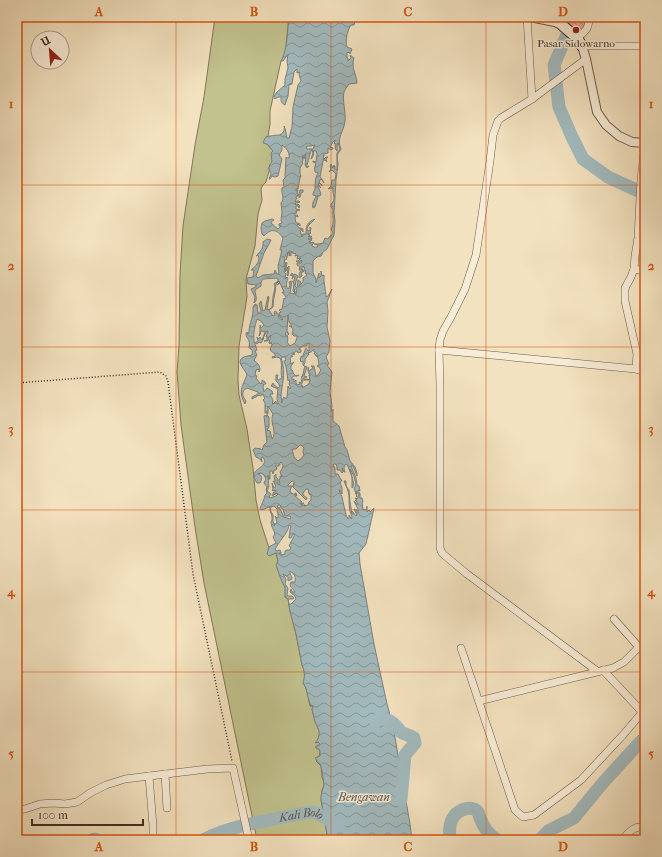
<svg xmlns="http://www.w3.org/2000/svg" width="662" height="857" font-family="'IM FELL French Canon',serif">
<style>
.garden{fill:#c1c28e;stroke:#807758}
.water{fill:url(#water-waves);stroke:#7b817f;fill-rule:evenodd}
.lines{fill:none;stroke-linecap:round;stroke-linejoin:round}
.river{stroke:#a2babe;stroke-width:13}
.building{fill:url(#building-back-hatch);stroke:#402c21;filter:url(#shadow)}
.minor-casing{stroke:#6d5a49;stroke-width:8}
.tertiary-casing{stroke:#6d5a49;stroke-width:10}
.secondary-casing{stroke:#402c21;stroke-width:12}
.path{stroke:#402c21;stroke-width:1.5;stroke-dasharray:1 2;stroke-linecap:butt}
.minor{stroke:#f7ecd6;stroke-width:7}
.tertiary{stroke:#f7ecd6;stroke-width:8}
.secondary{stroke:#f7ecd6;stroke-width:10}
.grid{fill:none;stroke:#d7540e;stroke-width:1;stroke-opacity:0.55}
.poi-dot{fill:#8f2418;stroke:#f7ecd6;stroke-width:1.5}
.labels{text-anchor:middle;dominant-baseline:central;stroke-width:3;stroke-linejoin:round;paint-order:stroke}
.poi-label{font-size:11px;fill:#402c21;stroke:#f7ecd6}
.water-label{font-size:12px;font-style:italic;fill:#585048;stroke:#f7ecd6}
.neatline{fill:none;stroke:#d7540e;stroke-width:1.5}
.grid-label{font-size:13px;text-anchor:middle;font-weight:bold;fill:#d7540e}
</style>
<defs>
<pattern id="water-waves" width="16" height="10" patternUnits="userSpaceOnUse"><rect width="16" height="10" fill="#a2babe"/><path d="M0 5q4-4 8 0t8 0" fill="none" stroke="#85979a"/></pattern>
<pattern id="building-back-hatch" width="6" height="6" patternUnits="userSpaceOnUse"><rect width="6" height="6" fill="#eba596"/><path d="M-1 5l2 2M0 0l6 6M5-1l2 2" fill="none" stroke="#c0877a"/></pattern>
<filter id="shadow"><feDropShadow dx="3" dy="3" stdDeviation="2" flood-color="#0004"/></filter>
</defs>
<rect width="100%" height="100%" fill="#f3e2c0"/>
<filter id="stains"><feTurbulence type="fractalNoise" baseFrequency=".005" numOctaves="4"/><feColorMatrix values="0 0 0 0 .2 0 0 0 0 .09 0 0 0 0 .02 0 0 0 .5 -.17"/></filter>
<radialGradient id="worn" r=".72"><stop offset=".6" stop-color="#630" stop-opacity="0"/><stop offset="1" stop-color="#630" stop-opacity=".3"/></radialGradient>
<path class="garden" d="M215 17H289L286 46 285 54 281 61 270 111V124L268 137H266L264 143 267 144 273 151 272 162 269 167C270 172 267 177 266 182L263 185 261 189 262 200 258 214 255 246 246 279 247 297 239 346 238 380 239 395 247 429 253 468 256 500 260 520 269 548 268 550 276 553 278 561 277 568 286 590 285 597 288 599 290 611 296 634 302 665C304 670 306 677 303 683 308 690 308 698 310 706H314L312 709C313 713 314 718 315 721 319 730 322 734 316 743L318 742 320 744 316 748 320 750C320 755 319 757 316 761L321 766 322 777 324 782V786L322 790 321 799 327 834V835L325 837V840H257L204 583 195 527 181 425 177 372 179 345 180 275 183 226 195 145 204 97Z"/>
<path class="water" d="M289 17H354L353 18 355 22 354 25H351C347 31 345 41 347 47L352 49 350 54 349 52 348 53 347 52V58H348V61L351 58 350 55 354 58C351 68 356 73 357 83L349 84C347 87 345 89 344 92 342 100 346 112 345 121 344 132 336 137 341 149L337 155 338 164 336 180 334 213 335 221 334 235 327 249 323 252 321 256 317 257 313 261V273L316 279V283L319 273V278L321 276V271L322 276 324 275C323 281 326 290 326 297L328 296 332 289 327 302 328 311 327 327 330 341 329 352 326 357 329 364 327 365 332 372 330 392 332 406 331 412 333 409V421L339 426 345 447 347 450 350 461 355 467 357 473V476L353 466H351L356 478 357 485 359 486 360 491 358 490V492L360 493V498H362L363 502H362L363 510 364 509 366 510 367 506V512L369 510 370 512 374 508 369 531 366 544 359 553 360 564 374 644 387 704 393 726 410 824 412 840 325 839V837L327 835V834L321 799C321 794 322 791 324 786 324 785 322 769 321 766 320 763 317 761 315 758L320 756V750L315 747 320 744 318 742 315 743C322 735 319 730 315 722 314 718 313 713 312 709L313 706H311V707L308 697 306 688 303 683C305 677 305 671 302 665L296 634 290 611 289 604H291L296 599 295 596 290 592 291 589 292 592H295C293 588 288 587 291 582H295C296 574 294 575 290 571V574L292 577V579L288 581V577L283 574 286 579 285 584 288 588 287 595 288 596H292L294 598 293 599H288L285 597V587C282 584 278 570 276 565L278 561 276 553 269 556 267 554 269 547 276 543 273 537 275 534C274 530 271 527 271 522L272 520V516L270 510V508L269 507 262 510 260 509C261 505 265 498 265 495L267 493 266 490 267 487 264 483 266 479 264 475 261 473 258 474C263 475 262 479 260 483H257C248 469 262 471 265 461L263 457 261 458 262 461V462L260 459 256 457 253 450 255 448 261 449 262 450 264 445 267 442 266 434 264 416 267 415 269 417V427L267 430 270 431 272 439C278 432 269 423 273 414L268 406V414H267V411L266 413H265V403L263 400 265 398 262 394 261 396 259 395 252 399V397L258 394V392L247 388C241 391 242 396 246 401L245 404C238 392 242 387 247 375 246 370 236 363 242 358 245 356 249 356 252 355 253 351 252 349 249 348 249 345 250 344 249 341 248 338 246 337 246 333L247 332 248 334 249 332C249 324 254 316 253 307L255 304 257 305 258 313H260L261 311 259 304 261 301 263 311 265 310 268 296 269 297 267 310 270 309 272 307 273 297 275 287 274 284 278 281V279L276 278 263 279 261 282V286L255 290C255 294 257 297 256 301L254 303 255 297 251 289 256 287V285L248 284 247 278 253 277 254 270H251C256 266 261 261 258 255L256 256C260 252 264 248 263 242L267 239 271 240 268 246 264 253 256 276 258 278 263 275 274 274 275 270 277 274H279L278 266 282 250H280L283 238C277 229 271 228 264 236L262 234 261 228 262 223 265 221 272 219 274 220 271 222V223L278 229 281 226H279V224L282 223 281 220 282 212 281 203C285 198 281 194 282 188L284 187 283 180 285 178 286 157 287 158H289C290 152 286 148 282 145V150L279 155 282 159 278 176 275 177 272 176 270 179H269L271 174C269 170 268 165 272 162L271 153 273 151 267 144 263 143C264 141 264 139 266 137 268 136 277 135 280 135 284 132 285 130 284 126 286 129 286 135 287 138H289L292 127 293 107 298 85 301 81 299 74 300 72 297 73V69L294 72 292 84 289 85 288 96 285 105C281 103 281 101 281 97H278L275 99 274 97 276 93 285 85V79L288 68 287 61 288 54 283 61H281C288 48 287 32 289 17ZM335 140V141L334 144 335 143C336 146 334 148 337 151 338 148 336 146 338 143L340 149 337 153V170L335 169V166L334 165 333 168 331 164 330 166 331 169 329 172 332 170 336 174 335 180H332L331 186 328 189 333 188C332 195 337 199 331 204V207L333 209C332 216 335 223 331 229L333 233V234L330 236 328 239 325 238 323 243 318 244H314L318 245 316 248 312 246V245L314 243 313 242 310 243 309 242 311 241 312 238 309 240 308 239 312 237 311 236 308 237 310 235 308 234 311 233 310 232 311 228 310 227V230L308 231 307 229 308 226 315 219C307 222 306 226 306 234H303L302 235V237L300 230 301 229 303 232V229L301 228H299L297 225 298 224 300 226V224L298 223H296L295 218 296 216 298 217V216L297 215 295 216V213H297L296 211 300 210 296 209V206L297 205 299 208 300 206 298 204 296 205 295 204 296 203 300 202 299 201H297L295 202V201L297 198H296V197L299 195V198L300 197 301 193 303 192V190H300L299 194 298 195 297 193 298 190 296 191V189H298L300 178 301 176 300 174V168L303 163 302 162 303 160 302 156H303L304 159 305 155 306 154 305 165 307 168 309 166 307 167V165C309 160 309 154 312 149H307L306 147 308 146H311L315 145 312 150 313 153 311 159C313 158 315 153 313 151H316L317 154 316 162 313 161V162L316 163C315 166 314 168 315 172L318 173C315 178 315 183 315 189 314 191 313 193 313 195L316 196C315 200 311 203 313 208L315 207 318 197 317 196H320L321 194 318 186V185L321 188 318 184 319 183 322 186V185L319 182 320 180 321 179 324 183V182L320 177 323 161 325 160 327 162 326 159 328 157H326L323 160 324 154 328 153V148L331 150 333 149V148L330 147 333 142ZM289 251H290L289 256 290 255 291 256V252L292 251V253H294V254L295 253 296 254 295 256 298 255 297 259 301 258 298 261H296L297 262H300L301 260 302 261 301 263H297V265L300 267 299 270H303L301 269V268H303V266L305 268 303 271H301C298 274 300 275 299 278L302 276 301 273 306 270 305 273 307 275 303 278V282L299 286 301 282 298 280 297 288 295 286 296 281 298 276 295 274 293 275 292 273V275H290L293 276 292 279 294 276H295L294 281H293L294 284 293 291 294 292 295 289H297L296 294H295V291L294 294 290 293 292 281 289 282 290 285 289 288 288 289C285 285 287 282 288 278L287 277 285 279 286 274 284 272 285 270 284 269 286 267 285 269 286 270 285 272 288 268 287 275 288 276 289 269V266L287 268H286L287 263 286 262 285 266 284 267 285 256 288 252 286 260ZM279 281 280 282 277 285 280 283 284 292V293L282 292 286 297 285 299 284 298 282 309 279 310 281 312 279 313 280 317 283 319 282 320 279 318C278 315 279 313 275 311L274 313 275 315 273 316 269 310 273 307C273 299 276 291 276 284ZM288 315 289 322 292 326H289C294 328 293 330 292 334L294 336H297V338L295 343 290 346 287 342 288 339 287 335H285L286 332 288 333V335L289 334 287 331ZM257 319 261 321 264 325 261 328 260 325V332L259 336 260 335 261 331H263V332L265 331V332L262 340 260 337 258 339 257 337 258 341 255 343 257 344 259 342 261 343 264 338H263L267 331H268L266 337H267V340L264 341H268L269 337 271 335 269 343 270 344 271 342 272 345 270 348 271 351 275 354V356L274 357 273 356 272 358 277 357 280 358C283 365 280 371 282 378L278 380 277 378 278 375H276V381L278 383 280 386 278 388 274 385 273 383 271 386 278 389 277 399 278 402V404H277L276 401 273 404 272 403 273 402C273 398 271 397 270 394H273L272 391 267 388 264 392 263 387 264 384H266L265 382 262 380V382L261 384 259 382 256 378 257 376 255 375 256 370 259 369V372C262 367 257 363 254 360L257 355 255 351 257 350C256 346 254 343 254 340 253 333 255 326 257 319ZM309 343V351H308L306 348 303 355V357L301 356V358L300 359 301 362 303 361V365L305 367 304 369 303 375H302L303 376 301 377 302 378 301 383 299 382 300 384 297 385 296 383V380L294 382V379L292 380V378L293 376H297L299 375 296 376 293 373V371L291 370V366L294 362 291 364 290 358 293 356H291L292 355 295 354 293 353 297 351 298 353 301 352V350L299 349 303 346H307V344ZM314 349V352L316 353 318 356 317 357 314 353 318 358 319 365 317 366 319 367 321 370 318 375 316 376 314 366H311L313 368V369H311L310 371H309L308 367V371L310 376 309 375 310 380 307 379 304 380H310L309 384 302 388 303 386 301 385 303 381V379L307 377 304 376 307 367 304 366V364L305 363V359L309 354 308 353 311 352ZM283 357H285L286 360 284 361C287 368 287 374 288 381L289 380H290L289 384 291 388 290 389 288 386 287 398H284V397L283 398V399L282 403C280 396 282 388 283 381 284 374 284 365 281 358ZM300 445H301L304 448 303 452 304 455 302 458 298 461 294 457 292 449H296ZM281 462C285 465 282 469 280 472L282 477 280 476V479L279 480 280 484 279 485 278 483V479L276 477V474L274 476 275 482 273 481 276 486 274 488 272 483 273 489 272 490 273 491 276 490V491L273 493V494L272 496 277 493 278 494 276 496 270 498 269 497 271 494 267 491C271 484 267 485 269 478L267 476H269V479H270V471H272L273 474 274 470H276L277 468 275 466H279L278 465H280V463ZM334 464H336L337 467V470H340L342 473 343 472 342 468 344 472H345C344 469 343 465 347 464L352 477V488L354 485 350 469 354 476 356 485 354 488 357 497 356 491 357 492 359 496 357 499 355 498 357 500H355L357 502V505L354 501 358 509V513H357V510L354 509 357 515 356 516 352 511V514L350 502 349 490 346 486V481H344C346 486 349 491 349 497 349 504 349 510 352 517L351 519 349 515V518L348 519 346 515 342 497 339 490H340L342 494V488L340 483 342 480H341L338 474H335V468L333 465ZM292 481 294 482 293 487 306 500 307 498 303 495V493L306 489H308L309 494 311 495V500L309 502 308 505 304 506 305 505H301L304 503 300 504V503L302 502 295 496 296 495 297 496 296 493H295V495L290 492 291 487H292L293 486H288V485ZM278 505H280L281 508 283 509 284 513 285 516H290L291 518 290 519 284 517 279 507 277 511 278 514V518H277L275 516 277 522 274 526V525L275 524 273 522V515L270 510 271 507 274 506 277 509ZM289 525 291 526 290 530 289 538H291L293 534H295L289 546 291 547 290 550H287L285 551V554L281 555V552L279 554 281 551 279 550 277 551 275 550C278 542 289 532 289 525Z"/>
<g class="lines">
<g class="river">
<path d="M578 17 566 37 554 65 559 107 572 137 583 159 608 177 645 194"/>
<path d="M376 721C385 717 391 720 397 727 400 730 398 730 401 732 405 735 410 735 414 738L415 743 405 755 401 800"/>
<path d="M91 840 95 839 97 840"/>
<path id="s1" d="M203 840C234 824 276 819 310 812L317 813 338 825"/>
<path d="M450 840C449 830 449 820 457 813 462 809 473 805 478 812 479 814 479 816 480 818 484 828 488 834 497 840"/>
<path d="M540 840 548 831 574 818 601 785 641 741 645 739"/>
</g>
</g>
<path class="building" d="M546 17H586V25L577 35Z"/>
<g class="lines">
<g class="minor-casing">
<g id="minor">
<path d="M527 17 532 99"/>
<path d="M577 38C586 31 589 29 589 17"/>
<path d="M582 46H645"/>
<path d="M586 59 532 99 501 118 498 121 493 135 490 161 476 255 465 289 451 317 443 331 440 340 439 350 440 386V547L441 551 443 554 467 574 597 671"/>
<path d="M645 144 641 180 638 238 635 256 634 269 631 277 625 288V301L637 354 636 369 645 372"/>
<path d="M634 269 645 271"/>
<path d="M439 350 636 369"/>
<path d="M614 619 645 654"/>
<path d="M461 648 515 810 523 817 534 815 581 780 623 735 645 709"/>
<path d="M603 670 645 715"/>
<path d="M479 701 613 668 624 662 645 641"/>
<path d="M165 774 167 808"/>
<path d="M149 776 153 826V840"/>
<path d="M17 810 25 809 40 804 53 803 65 804 77 802 90 793 106 785 125 779 207 769 233 768 249 840"/>
<path d="M622 840C628 833 635 824 645 828"/>
</g>
</g>
<g class="tertiary-casing">
<g id="tertiary">
<path d="M530 17 555 22 563 26"/>
<path d="M582 46 586 59 597 112 606 125 619 136 632 142 645 143"/>
</g>
</g>
<g class="secondary-casing">
<path id="secondary" d="M563 26 577 38 582 46"/>
</g>
<path class="path" d="M17 383 160 372 166 376 168 382 193 574 232 761"/>
<use href="#minor" class="minor"/>
<use href="#tertiary" class="tertiary"/>
<use href="#secondary" class="secondary"/>
</g>
<path class="grid" d="M176 17V840M331 17V840M486 17V840M17 185H645M17 347H645M17 510H645M17 672H645"/>
<circle class="poi-dot" cx="576" cy="30" r="4"/>
<g class="labels">
<g class="poi-label">
<text x="576" y="43">Pasar Sidowarno</text>
</g>
<g class="water-label">
<text x="364" y="797">Bengawan</text>
<text stroke="none"><textPath href="#s1" startOffset="102">Kali Bolo</textPath></text>
</g>
</g>
<rect width="662" height="857" fill="none" stroke="#f3e2c0" stroke-width="44"/>
<g transform="translate(50 50) rotate(334)"><circle r="19" fill="#f7ecd6" stroke="#ae9f8e"/>
<path d="M0-3L7 15L0 10L-7 15Z" fill="#8f2418"/>
<text y="-6" font-size="11" font-weight="bold" text-anchor="middle" fill="#402c21">U</text>
</g>
<path d="M32 819v6h111v-6" fill="none" stroke="#402c21" stroke-width="2"/>
<text x="38" y="819" font-size="12" fill="#402c21" stroke="#f7ecd6" stroke-width="3" paint-order="stroke">100 m</text>
<rect x="22" y="22" width="618" height="813" class="neatline"/>
<g class="grid-label">
<text x="99" y="16">A</text>
<text x="254" y="16">B</text>
<text x="408" y="16">C</text>
<text x="563" y="16">D</text>
<text x="11" y="108">1</text>
<text x="651" y="108">1</text>
<text x="11" y="270">2</text>
<text x="651" y="270">2</text>
<text x="11" y="433">3</text>
<text x="651" y="433">3</text>
<text x="11" y="596">4</text>
<text x="651" y="596">4</text>
<text x="11" y="758">5</text>
<text x="651" y="758">5</text>
<text x="99" y="851">A</text>
<text x="254" y="851">B</text>
<text x="408" y="851">C</text>
<text x="563" y="851">D</text>
</g>
<rect width="100%" height="100%" filter="url(#stains)"/>
<rect width="100%" height="100%" fill="url(#worn)"/>
</svg>
